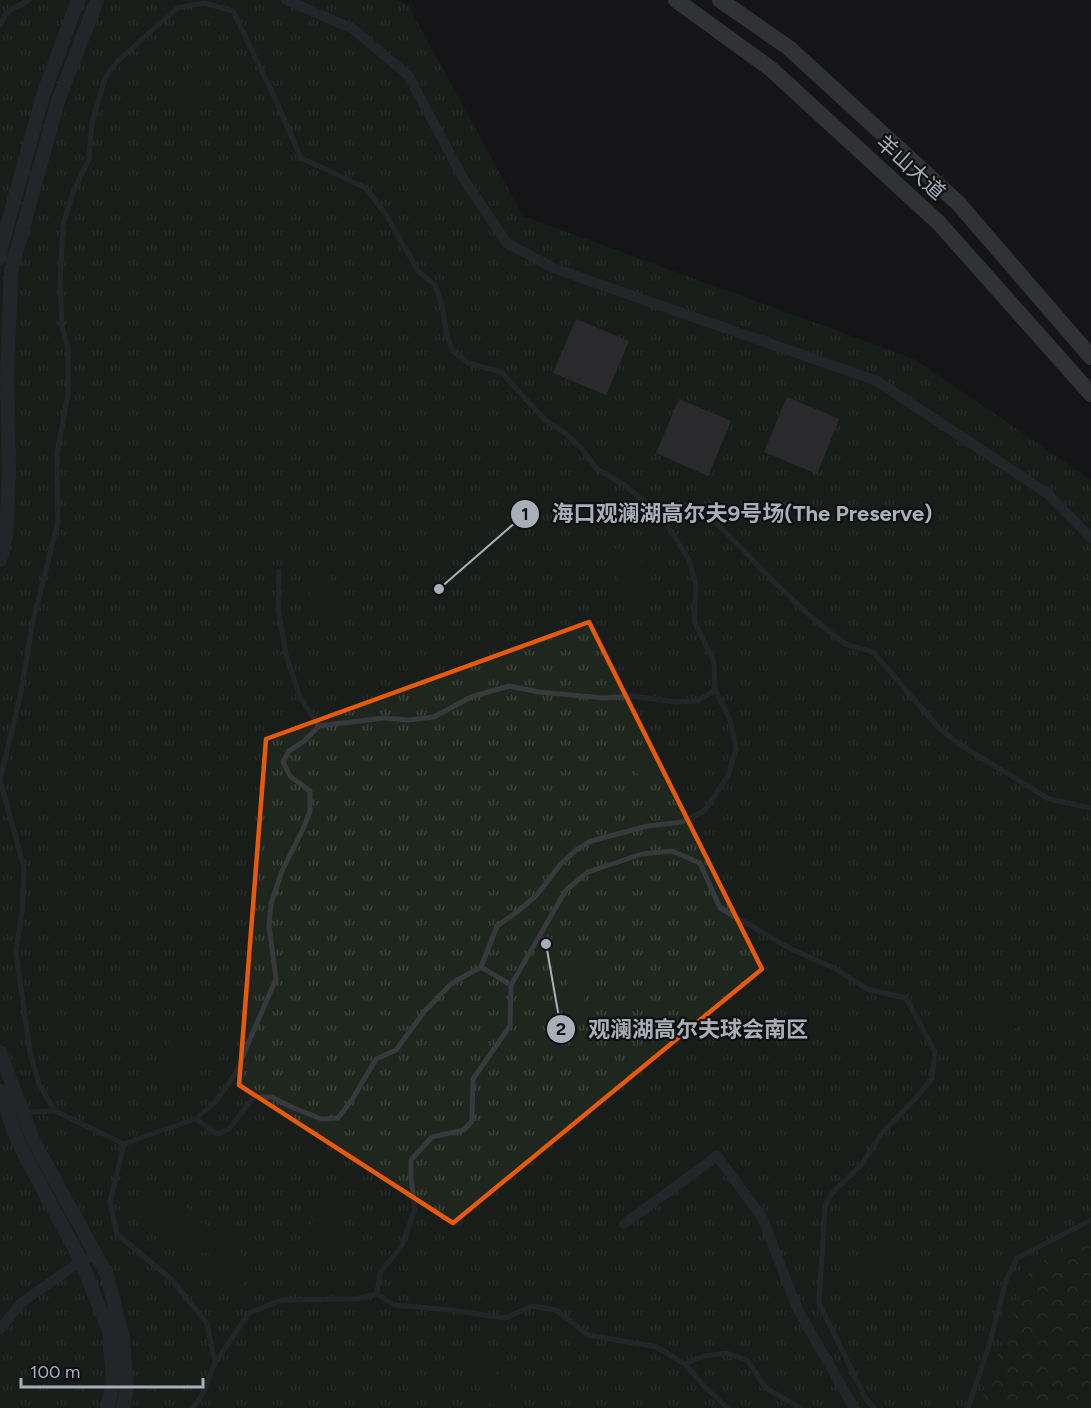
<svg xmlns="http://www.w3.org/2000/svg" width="1091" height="1408" font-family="Figtree,'Noto Sans SC',sans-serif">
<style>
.grass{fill:url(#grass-tufts)}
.forest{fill:url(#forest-crowns)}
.pitch{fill:#1e261e}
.building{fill:#434448}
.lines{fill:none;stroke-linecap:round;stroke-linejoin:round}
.service{stroke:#37393d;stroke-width:5}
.minor{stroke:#37393d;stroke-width:10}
.tertiary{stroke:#37393d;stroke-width:14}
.primary{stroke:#53565c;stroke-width:16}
.marked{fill:none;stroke:#e8590c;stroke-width:4.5;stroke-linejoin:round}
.labels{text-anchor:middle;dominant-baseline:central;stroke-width:4.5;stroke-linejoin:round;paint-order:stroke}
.street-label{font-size:21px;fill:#a9afb8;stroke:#111113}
.leader{fill:none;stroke:#a9afb8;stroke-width:2}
.callout-dot{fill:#a9afb8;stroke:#111113;stroke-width:2}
.mark-label{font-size:18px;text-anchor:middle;font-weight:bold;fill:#111}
.callout-label{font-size:22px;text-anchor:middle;font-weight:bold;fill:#a9afb8;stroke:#111113;stroke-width:4.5;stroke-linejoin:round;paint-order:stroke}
</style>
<defs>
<pattern id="grass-tufts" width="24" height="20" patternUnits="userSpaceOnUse" patternTransform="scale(1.5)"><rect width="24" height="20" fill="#1e261e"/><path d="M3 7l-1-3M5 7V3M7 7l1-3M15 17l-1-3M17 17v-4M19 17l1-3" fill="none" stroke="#3c433d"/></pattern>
<pattern id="forest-crowns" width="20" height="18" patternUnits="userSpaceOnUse" patternTransform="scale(1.5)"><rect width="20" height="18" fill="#1e261e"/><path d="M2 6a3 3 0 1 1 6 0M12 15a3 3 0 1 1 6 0" fill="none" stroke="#3c433d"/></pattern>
</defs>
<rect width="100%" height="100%" fill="#161618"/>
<path class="grass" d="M0 0H395L408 5 523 216 914 359 1091 480V1408H0Z"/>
<path class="forest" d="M1091 1227V1408H984L983 1396 1030 1270Z"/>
<g class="pitch">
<path d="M190 68H198L205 73 204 88 195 115 186 121 174 112 172 98 179 76Z"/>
<path d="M617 548 629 552 649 568 648 600 641 611C616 604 627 596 619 579 615 572 610 565 606 558Z"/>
<path d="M314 567 327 570 335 592 348 606 344 617 336 622 325 620 314 610 310 597 308 578Z"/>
<path d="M658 750C674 751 680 752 688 766L682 777H641L632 767 634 756 640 753Z"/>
<path d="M782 851 792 857 787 867 777 871 765 873 748 882 744 878 746 870 769 854Z"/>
<path d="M580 957 591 961 596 970 578 1013 568 1016 564 1014 562 1004 568 982 571 961Z"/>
<path d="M992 1001 1021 1007 1028 1020 1011 1031 999 1034 995 1024 981 1021 967 1023 962 1008 971 1003Z"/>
<path d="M185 1033C198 1042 201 1053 190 1066 187 1069 184 1074 180 1076 171 1081 160 1082 151 1083L146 1076 173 1038Z"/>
<path d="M980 1141 1008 1146 1018 1163 1013 1179 1005 1182 987 1161 956 1160 951 1151 961 1142Z"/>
<path d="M156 1193 185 1203 193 1220 224 1232 243 1256 248 1280 226 1296 208 1253 188 1254 137 1219Z"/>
<path d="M343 1193 350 1201C347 1211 340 1219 335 1229L337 1239 334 1251 327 1253 316 1244 311 1227C319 1209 321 1198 343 1193Z"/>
<path d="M891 1237 898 1245 896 1256C884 1266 883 1271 884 1287L879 1293 864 1292 858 1289V1274L868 1264 871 1243Z"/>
<path d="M476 1355 488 1359 498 1376 514 1389 516 1401 509 1407 500 1408 489 1403C483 1387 478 1378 462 1369L464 1356Z"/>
</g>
<g class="building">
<path d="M576 319 629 341 606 395 553 373Z"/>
<path d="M787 397 839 419 817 474 764 452Z"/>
<path d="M679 399 731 421 708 476 656 453Z"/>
</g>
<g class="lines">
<g class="service">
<path d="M0 25 7 12 29 0"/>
<path d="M660 514 689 560 696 585 694 621 714 662 715 690"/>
<path d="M279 571 278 608 286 655 300 697 319 726"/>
<path d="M481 967 511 985"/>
<path d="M31 1112 55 1111"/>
<path d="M196 1119 217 1134 229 1129 254 1097H272L291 1107 322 1119 338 1118 353 1098 376 1059 396 1050 424 1012 452 983 481 967 497 926 514 914 536 896 560 865 576 850 591 841 648 826 682 822 704 811 728 776 736 749 730 719 715 690 698 701 676 702 631 696 603 698 539 692 509 686 471 697 434 717 408 720 384 718 319 726 304 741 289 751 283 762 290 776 310 791V811L303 829 282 871 271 904 269 926 276 979 234 1076 216 1101 196 1119 151 1134 124 1144 55 1111 39 1084 30 1053 16 952 22 911 24 868 0 780 20 697 33 621 58 522 57 454 68 394V348L62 327 60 282 63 225 73 192 89 159 92 123 105 78 118 61 177 8 204 3 233 11 274 96 301 158 366 188 386 215 419 272 435 285 442 305 447 336 453 351 468 363 501 372 545 420 565 433 581 448 597 469 623 484 660 514 684 505 701 507 771 579 811 617 845 644 873 652 939 728 959 744 1049 799 1091 808"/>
<path d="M124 1144 110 1202 117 1234 171 1279 207 1323 215 1363"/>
<path d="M685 1364 704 1356 727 1353 747 1360 766 1388 800 1408"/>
<path d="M193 1408 202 1395 215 1363 249 1313 282 1300 355 1299 377 1294"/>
<path d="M728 1408 705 1387 685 1364 657 1347 588 1335 556 1310 532 1306 505 1318 451 1310 394 1305 377 1294 380 1273 402 1245 415 1209 411 1179V1160L432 1137 464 1130 472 1121 473 1079 510 1026 511 985 566 890 588 872 642 854 672 851 700 863 720 908 789 948 834 968 867 989 906 998 935 1052 932 1078 917 1097 882 1133 862 1164 832 1193 825 1206 819 1303 866 1399 874 1408"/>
<path d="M968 1408 988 1349 1006 1281 1017 1258 1091 1220"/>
</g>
<g class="minor">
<path d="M286 0 353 29 408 75 463 178 507 243 553 268 877 381 1048 494 1091 538"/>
<path d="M624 1224 717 1156 762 1217 798 1310 854 1408"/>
<path d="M0 1329 21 1303 81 1261 96 1255"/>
</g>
<g class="tertiary">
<path d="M0 258 2 244 43 95 78 0"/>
<path d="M0 560 6 536 9 472 7 378 11 271 58 101 97 0"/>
<path d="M0 1052 33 1140 107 1275 123 1340 127 1388 123 1408"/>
<path d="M0 1091 18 1142 81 1261 109 1331 113 1381 108 1408"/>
</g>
<g class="primary">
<path d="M676 0 771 69 939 223 1091 394"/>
<path d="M720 0 789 48 958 203 1091 357"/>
</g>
</g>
<path d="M0 0H1091V1408H0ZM589 622 762 969 453 1223 239 1085 266 739Z" fill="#161618" fill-opacity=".55" fill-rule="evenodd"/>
<path class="marked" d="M589 622 762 969 453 1223 239 1085 266 739Z"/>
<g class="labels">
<g class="street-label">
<text transform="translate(911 167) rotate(42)">羊山大道</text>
</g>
</g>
<path class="leader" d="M439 589L525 514M546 944L561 1029"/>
<g class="callout-dot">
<circle cx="439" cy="589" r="6"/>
<circle cx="546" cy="944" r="6"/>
<circle cx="525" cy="514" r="15"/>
<circle cx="561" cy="1029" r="15"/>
</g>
<g class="mark-label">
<text x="525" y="520">1</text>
<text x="561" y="1035">2</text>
</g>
<g class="callout-label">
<text x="742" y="521">海口观澜湖高尔夫9号场(The Preserve)</text>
<text x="698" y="1037">观澜湖高尔夫球会南区</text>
</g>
<path d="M21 1378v9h182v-9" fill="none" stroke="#a9afb8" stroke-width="3"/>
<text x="30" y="1378" font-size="18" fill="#a9afb8" stroke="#111113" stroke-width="4.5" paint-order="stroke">100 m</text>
</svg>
